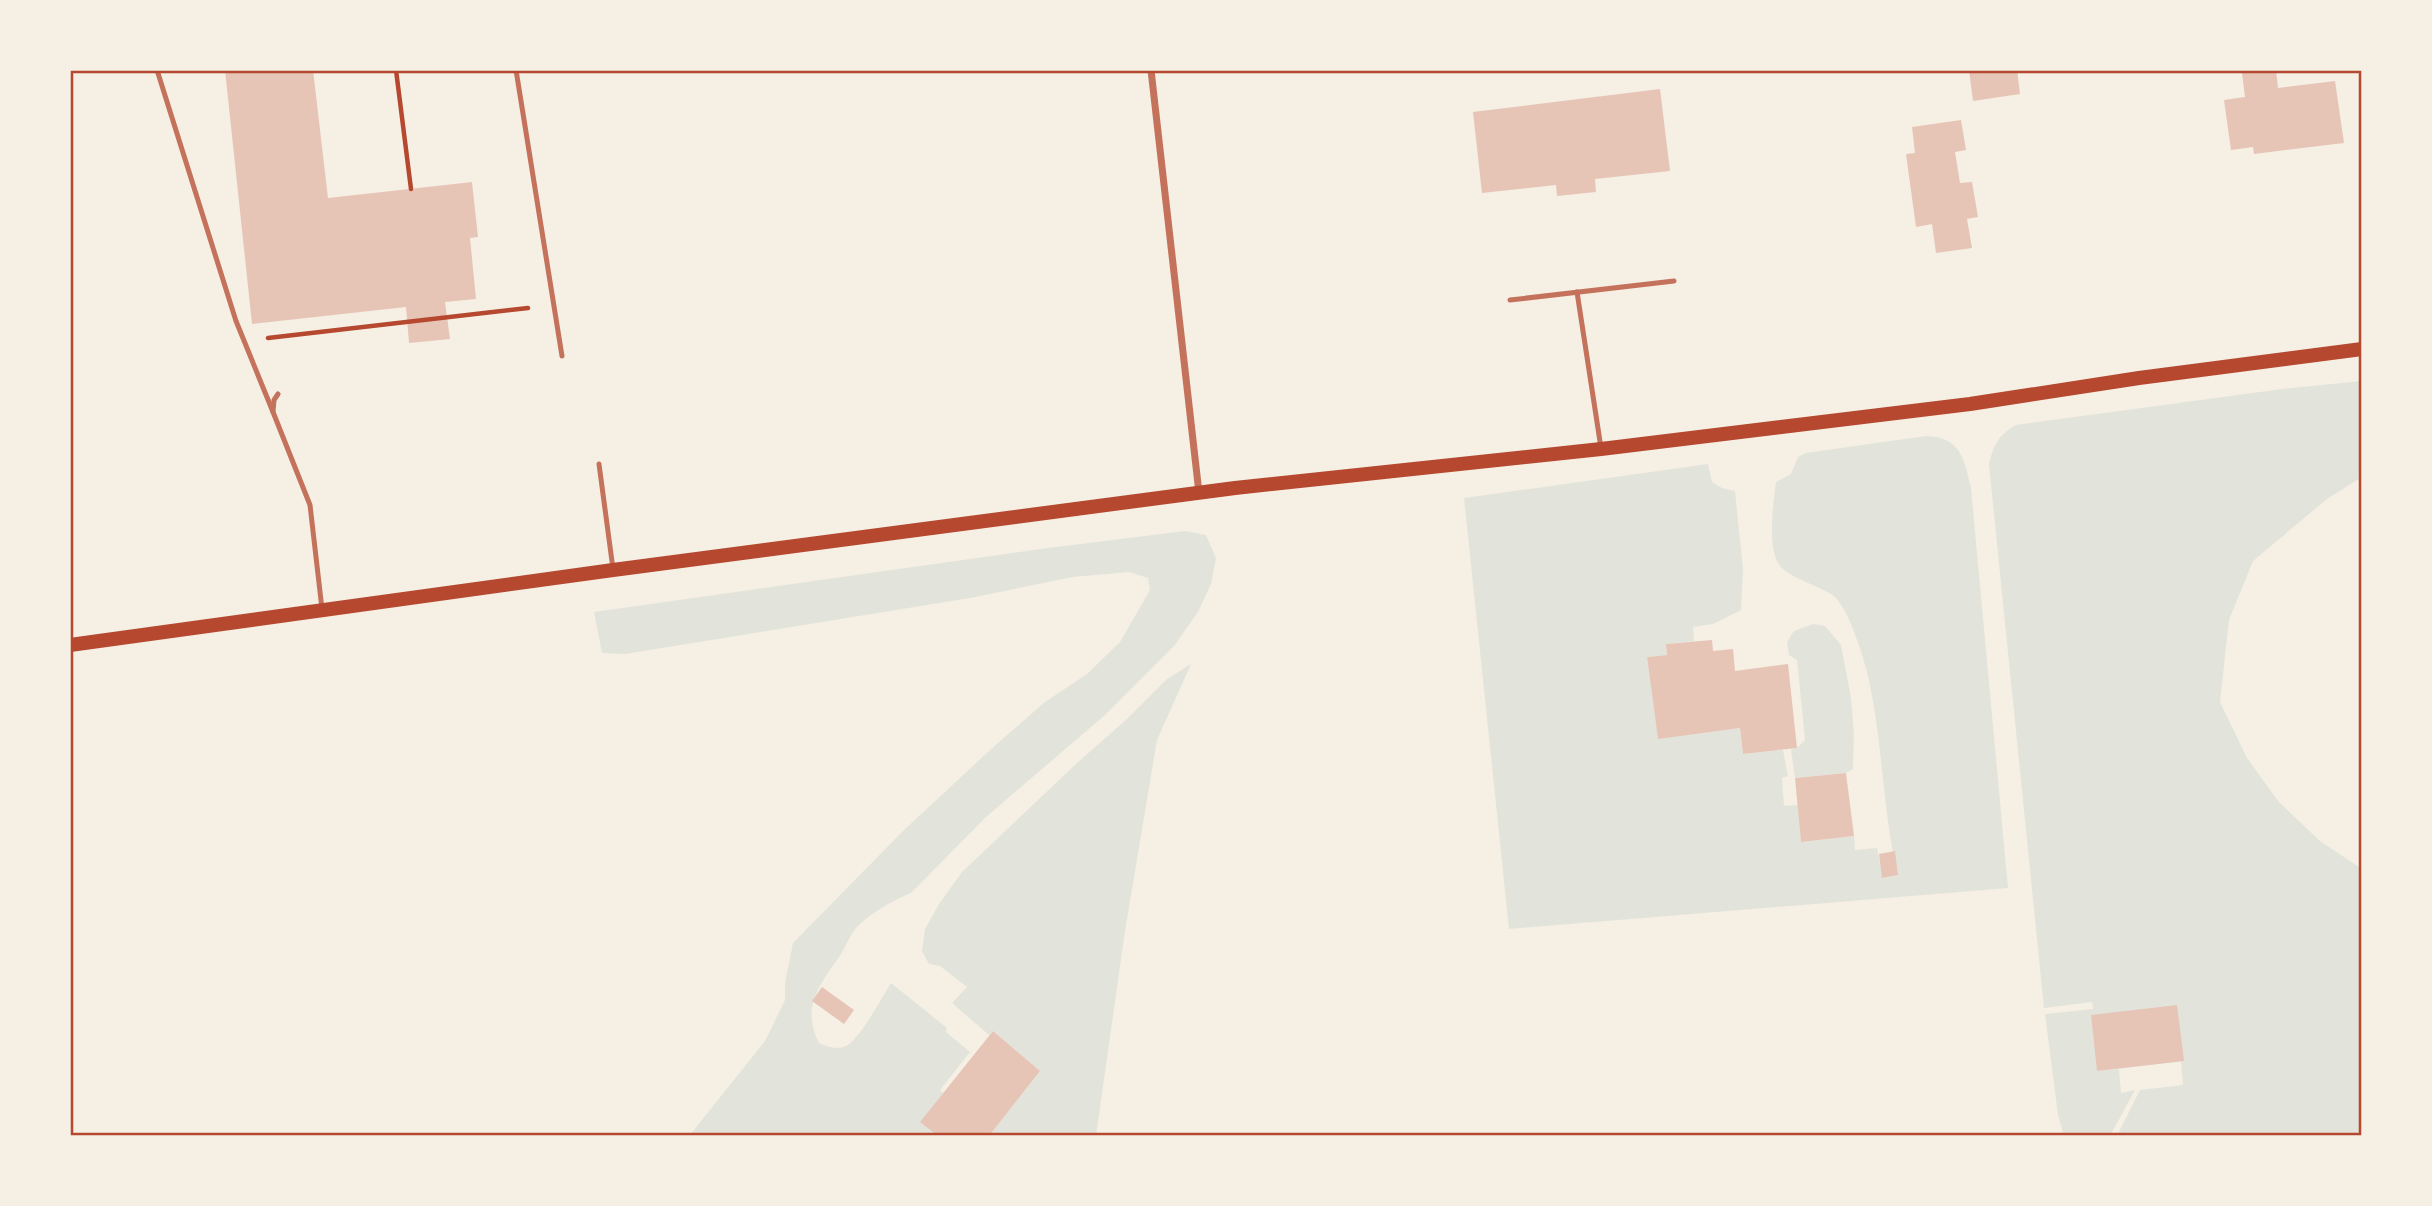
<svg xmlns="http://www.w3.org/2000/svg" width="2432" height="1206" font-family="Arial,sans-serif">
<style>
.green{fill:#e2e4dc}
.building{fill:#e6c5b7}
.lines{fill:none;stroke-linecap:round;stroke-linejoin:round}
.path{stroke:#b5482f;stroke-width:4.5}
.service{stroke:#c5725c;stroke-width:5}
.minor{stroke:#c5725c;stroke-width:7}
.secondary{stroke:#b5482f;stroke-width:14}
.neatline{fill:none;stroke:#b5482f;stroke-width:2.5}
</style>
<rect width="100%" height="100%" fill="#f6efe4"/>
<g class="green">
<path d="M2362 381V477L2327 499 2253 561 2229 620 2220 702 2247 758 2279 802 2320 841 2362 869V1136H2117L2140 1090 2183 1085 2181 1062 2184 1061 2097 1071 2119 1069 2121 1093 2135 1090 2110 1136H2064L2058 1115 2045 1014 2093 1009 2092 1002 2044 1008 1989 465C1993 446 1999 434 2016 425L2282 389Z"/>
<path d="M1926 436C1961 437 1964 459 1971 488L2008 888 1509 929 1464 498 1708 464 1712 482 1722 488 1735 491 1743 569 1741 610 1713 624 1693 627 1694 641 1666 644 1667 655 1647 657 1658 738 1740 728 1743 754 1783 750 1788 776 1782 778 1784 806 1798 805 1801 842 1854 836 1855 850 1877 848 1883 878 1898 875C1879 800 1884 711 1857 640 1852 626 1845 607 1835 597 1821 585 1784 578 1777 561 1768 542 1773 503 1776 482L1791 474 1798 457 1806 453Z"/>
<path d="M1185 531 1206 535 1216 558 1211 584 1198 612 1174 646 1105 715 986 817 911 893C892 901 866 915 853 932 847 941 844 951 837 960 817 988 802 1009 819 1043 828 1047 837 1050 846 1046 860 1039 882 997 891 983L947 1028 946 1032 970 1052 940 1090 943 1093 921 1122 938 1136H689L765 1041 785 1000V983L793 943 903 831 990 750 1045 702 1087 674 1120 642 1150 590 1148 578 1129 572 1073 577 970 598 625 654 602 653 594 612 1048 548Z"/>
<path d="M1813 624 1825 626 1841 645 1851 698 1854 735 1853 769 1846 773 1795 778 1791 749 1797 748 1805 740 1797 660 1789 655 1787 642 1794 631Z"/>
<path d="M1191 664 1157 740 1125 931 1096 1136H989L1040 1071 993 1031 989 1035 952 1003 967 987 940 966 929 964 922 951 925 929 939 904 962 872 1077 763 1128 718 1167 679Z"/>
</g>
<g class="building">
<path d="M225 70H313L328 198 472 182 478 237 470 238 476 299 445 302 450 339 409 343 406 307 252 324Z"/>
<path d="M1969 70H2017L2020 94 1973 101Z"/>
<path d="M2266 70H2276L2278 88 2335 81 2344 143 2254 154 2253 147 2231 150 2224 100 2245 97 2242 73Z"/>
<path d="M1660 89 1670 171 1595 179 1596 192 1557 196 1556 185 1482 193 1473 112Z"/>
<path d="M1961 120 1966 150 1955 152 1960 183 1972 182 1978 217 1967 219 1972 248 1936 253 1932 224 1916 227 1906 154 1915 153 1912 127Z"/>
<path d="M1712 640 1713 651 1733 649 1735 671 1788 664 1797 748 1743 754 1740 728 1658 739 1647 657 1667 655 1666 644Z"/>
<path d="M1846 773 1854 836 1801 842 1795 778Z"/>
<path d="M1895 851 1898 875 1882 878 1879 854Z"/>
<path d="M822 987 854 1010 844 1024 812 1001Z"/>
<path d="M2177 1005 2184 1061 2097 1071 2091 1015Z"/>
<path d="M993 1031 1040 1071 989 1136H938L920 1122Z"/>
</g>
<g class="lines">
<g class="path">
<path d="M396 70 411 189"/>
<path d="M268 338 528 308"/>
</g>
<g class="service">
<path d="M157 70 236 321 273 412"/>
<path d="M516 70 562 356"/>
<path d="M1577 292 1601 448"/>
<path d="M1510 300 1674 281"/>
<path d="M278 394 274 400 273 412 310 505 322 609"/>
<path d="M599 464 613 569"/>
</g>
<path class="minor" d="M1151 70 1199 493"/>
<path class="secondary" d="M70 645 613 570 1235 488 1601 449 1970 404 2139 378 2362 349"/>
</g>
<rect width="2432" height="1206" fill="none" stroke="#f6efe4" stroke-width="144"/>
<rect x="72" y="72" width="2288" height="1062" class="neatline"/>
</svg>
